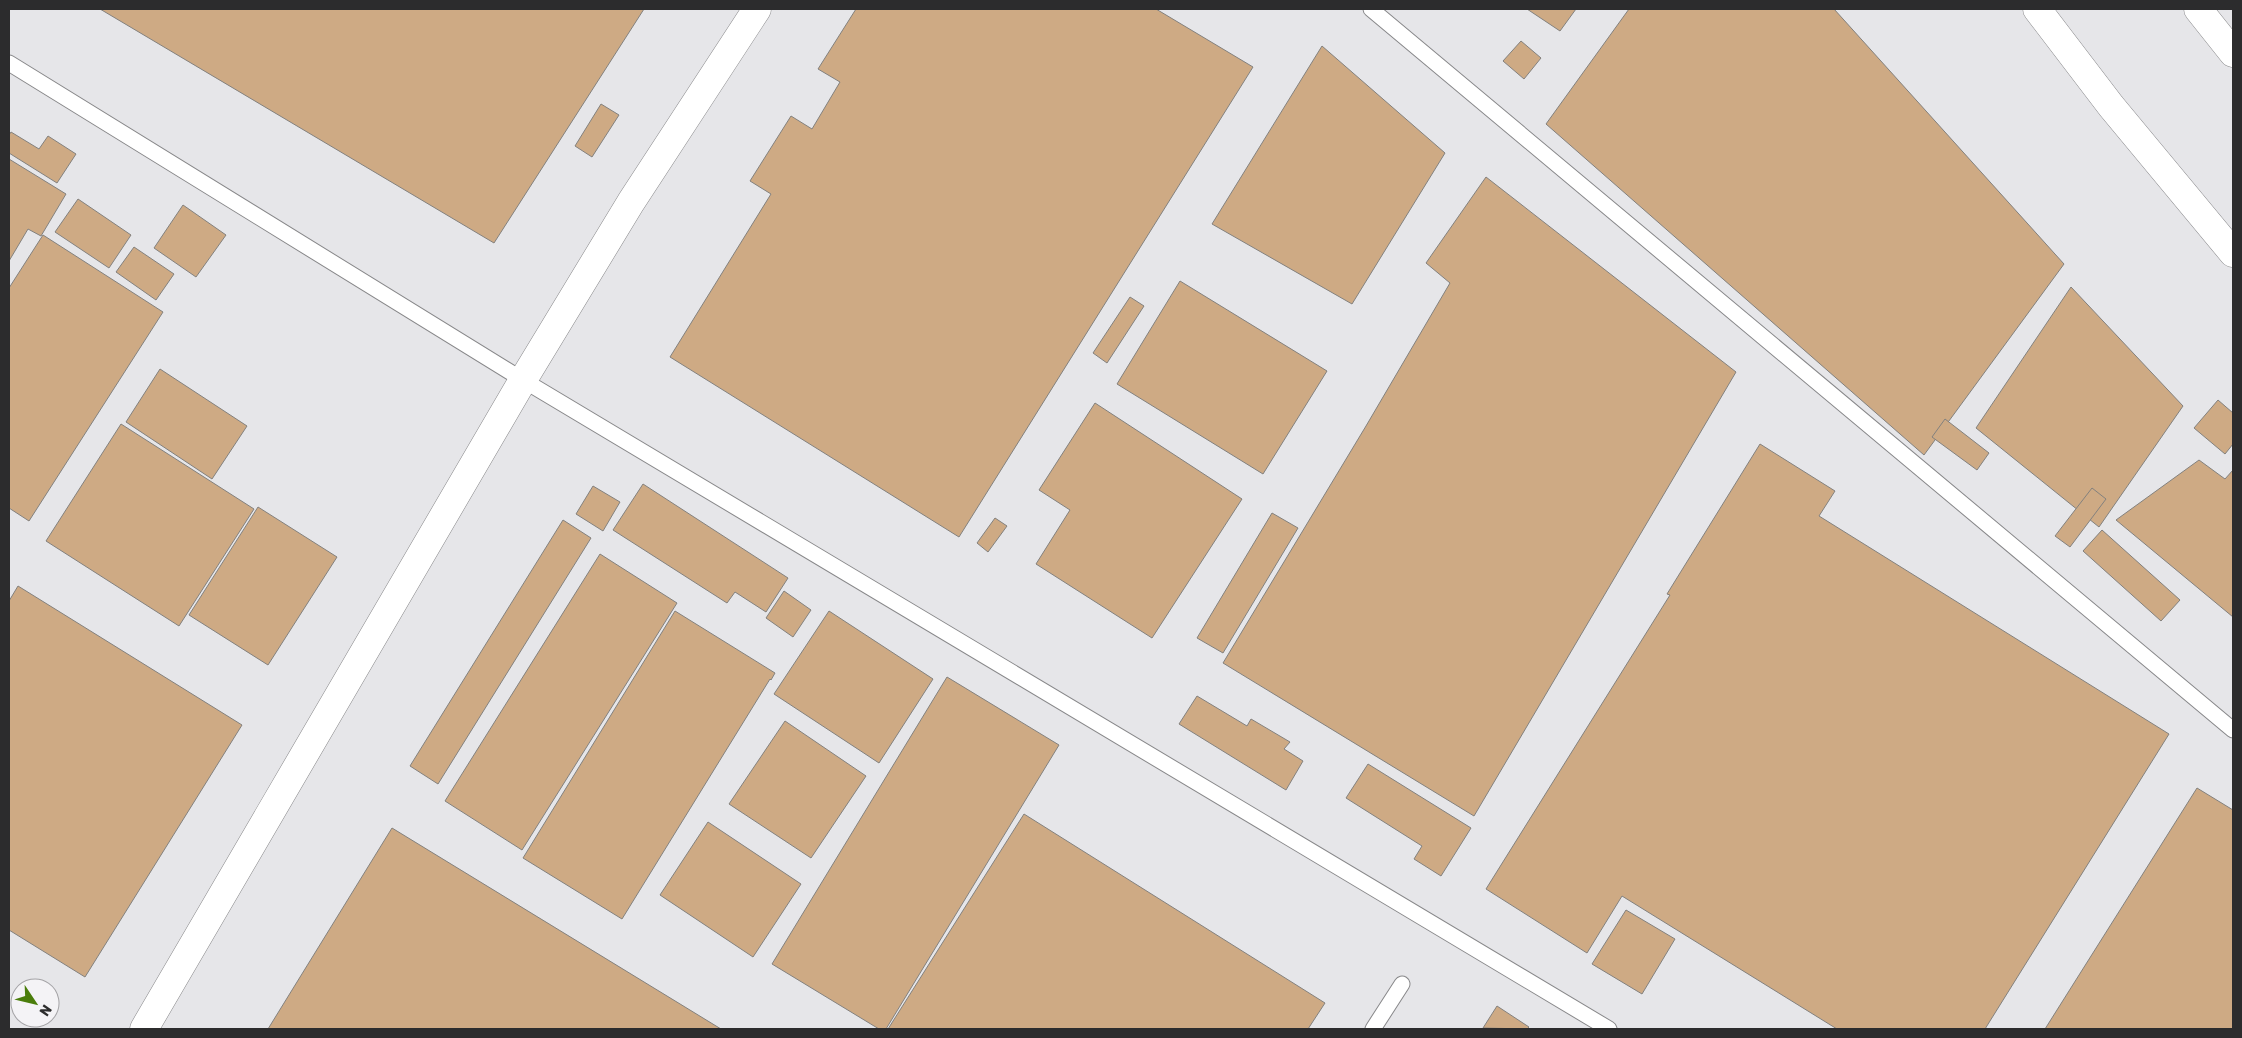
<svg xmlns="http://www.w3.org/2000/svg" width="2242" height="1038" font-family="Rubik,sans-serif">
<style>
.building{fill:#ceaa84;stroke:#83817e}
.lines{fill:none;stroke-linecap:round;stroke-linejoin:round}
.lane-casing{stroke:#88888a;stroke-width:17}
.secondary-casing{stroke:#88888a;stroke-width:29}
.primary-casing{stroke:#88888a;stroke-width:29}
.lane{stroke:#fff;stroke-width:15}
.secondary{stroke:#fff;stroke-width:28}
.primary{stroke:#fff;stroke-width:28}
</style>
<rect width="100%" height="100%" fill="#e6e6e9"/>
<g class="building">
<path d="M100 9H644L494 243Z"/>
<path d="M856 9H1156L1253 67 959 537 670 357 771 194 750 181 791 116 812 129 840 82 818 69Z"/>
<path d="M1527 9H1576L1560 31Z"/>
<path d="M1629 9H1834L2064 264 1924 455 1546 124Z"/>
<path d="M1521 41 1541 58 1524 79 1503 61Z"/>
<path d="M1322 46 1445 153 1352 304 1212 224Z"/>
<path d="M601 104 619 115 592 157 575 146Z"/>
<path d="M11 132 39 149 48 136 76 154 57 183 9 153V135Z"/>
<path d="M9 159 66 194 41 236 28 229 9 261Z"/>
<path d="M1486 177 1736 372 1474 816 1223 663 1366 426 1450 283 1426 263Z"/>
<path d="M78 199 131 235 109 268 55 232Z"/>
<path d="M183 205 226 235 196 277 154 248Z"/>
<path d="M43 235 163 312 29 521 9 508V288Z"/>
<path d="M134 247 174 274 156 300 116 272Z"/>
<path d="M1180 281 1327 371 1263 474 1117 384Z"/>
<path d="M2071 287 2183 406 2099 527 1976 428Z"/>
<path d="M1130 297 1144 306 1107 363 1093 353Z"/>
<path d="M160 369 247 426 212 479 126 422Z"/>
<path d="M2218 400 2233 413V444L2225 454 2194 428Z"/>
<path d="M1095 403 1242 499 1152 638 1036 564 1070 510 1039 490Z"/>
<path d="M1945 419 1989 453 1977 470 1932 437Z"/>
<path d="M121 424 254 509 179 626 46 541Z"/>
<path d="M1760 444 1835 491 1819 516 2169 734 1985 1029H1837L1622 896 1587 953 1486 889 1670 595 1667 594Z"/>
<path d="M2199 460 2225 479 2233 470V617L2116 520Z"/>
<path d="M643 484 788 578 766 612 735 592 727 603 613 530Z"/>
<path d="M593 486 620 502 603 531 576 514Z"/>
<path d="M2092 488 2106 499 2070 547 2055 536Z"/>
<path d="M258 507 337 557 268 665 189 615Z"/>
<path d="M1272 513 1298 528 1223 653 1197 638Z"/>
<path d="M995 518 1007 526 988 552 977 543Z"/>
<path d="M563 520 591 538 438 784 410 766Z"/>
<path d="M2102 530 2180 600 2161 621 2083 551Z"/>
<path d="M600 554 677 603 522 850 445 801Z"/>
<path d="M18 586 242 725 85 977 9 930V601Z"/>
<path d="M784 591 811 610 793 637 766 618Z"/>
<path d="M675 611 775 673 771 680 770 679 622 919 523 858Z"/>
<path d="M829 611 933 679 879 763 774 694Z"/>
<path d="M947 677 1059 745 886 1029H879L772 964Z"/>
<path d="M1197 696 1247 726 1251 719 1290 742 1284 749 1303 761 1286 790 1179 724Z"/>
<path d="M785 721 866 776 811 858 729 804Z"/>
<path d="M1368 764 1471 828 1441 876 1414 859 1422 846 1346 798Z"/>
<path d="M2197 788 2233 810V1029H2045Z"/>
<path d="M1024 814 1325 1003 1308 1029H888Z"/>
<path d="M708 822 801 884 753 957 660 895Z"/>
<path d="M392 828 721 1029H268Z"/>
<path d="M1626 910 1675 939 1642 994 1592 964Z"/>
<path d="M1497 1006 1529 1027 1527 1029 1483 1028Z"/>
</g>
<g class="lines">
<g class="lane-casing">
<g id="lane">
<path d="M1371 9 2233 730"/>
<path d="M9 63 523 380 1609 1029"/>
<path d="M1373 1029 1402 984"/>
</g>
</g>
<g class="secondary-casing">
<g id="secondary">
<path d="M2037 9 2111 106 2233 253"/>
<path d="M144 1029 523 380 631 202 757 9"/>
</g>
</g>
<g class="primary-casing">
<path id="primary" d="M2198 9 2233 53"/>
</g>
<use href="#lane" class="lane"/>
<use href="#secondary" class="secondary"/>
<use href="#primary" class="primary"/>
</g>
<rect width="2242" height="1038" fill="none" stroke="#2c2c2d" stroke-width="20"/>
<g transform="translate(35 1003) rotate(125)"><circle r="24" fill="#f4f3f6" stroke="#a4a3a6"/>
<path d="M0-4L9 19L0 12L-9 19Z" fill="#4a7d0b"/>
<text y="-8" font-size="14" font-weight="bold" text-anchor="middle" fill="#2c2c2d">N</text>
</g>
</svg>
